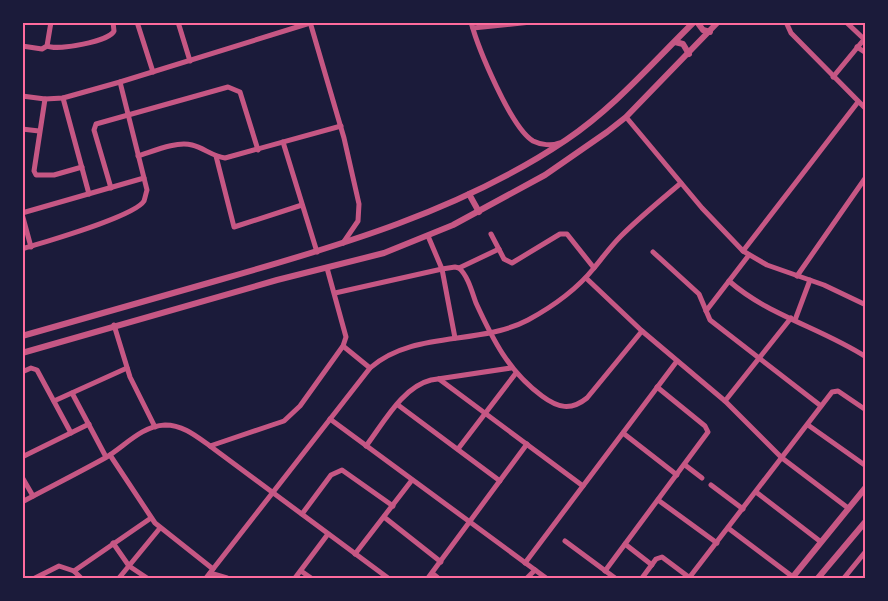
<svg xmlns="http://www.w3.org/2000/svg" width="888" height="601" font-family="Overpass,sans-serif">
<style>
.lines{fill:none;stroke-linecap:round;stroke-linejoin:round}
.minor{stroke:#c65784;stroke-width:5}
.tertiary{stroke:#c65784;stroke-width:6}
.neatline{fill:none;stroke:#ff6b9d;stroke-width:2}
</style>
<rect width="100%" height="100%" fill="#1b1b3a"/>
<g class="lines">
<g class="minor">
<path d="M137 22 153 72"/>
<path d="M178 22 190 61"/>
<path d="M310 22 344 138 359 204 358 221 343 243"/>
<path d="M471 22C478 48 511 128 533 141 541 145 552 146 559 143"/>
<path d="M786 22 791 33 866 109"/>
<path d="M846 22 864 39"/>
<path d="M473 28 531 22"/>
<path d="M22 46 42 49 47 46 51 22"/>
<path d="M47 46C58 51 110 41 114 31L113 22"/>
<path d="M857 47 866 53"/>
<path d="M833 77 866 37"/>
<path d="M22 96 45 99 63 98 120 82 310 23"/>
<path d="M63 98 89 194"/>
<path d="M45 99 34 171 36 175H54L82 167"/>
<path d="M626 117 702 208 743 251 767 265 824 285 866 305"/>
<path d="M22 129 39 131"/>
<path d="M283 142 317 252"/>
<path d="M138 156C154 151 176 141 192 145 204 148 212 156 225 158L341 126"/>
<path d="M216 156 234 227 302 205"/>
<path d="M111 188 94 130 96 124 228 87 240 92 258 150"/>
<path d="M22 213 144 178"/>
<path d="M22 214 31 247"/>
<path d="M491 234 504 259 512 263 560 234H567L594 268"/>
<path d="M428 236 442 269 455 338"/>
<path d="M22 249C44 242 134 217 144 201 145 198 146 193 147 190L120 82"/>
<path d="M743 251 858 102"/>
<path d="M653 252 699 294 710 320 821 406"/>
<path d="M459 268 499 249"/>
<path d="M797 276 866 177"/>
<path d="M586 278 642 331 725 401 782 458 848 508"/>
<path d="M729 281C769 316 821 328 866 357"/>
<path d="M335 293 442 269 455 267 459 268C468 276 472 292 476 303 493 340 509 372 542 396 558 408 571 411 587 398L642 331"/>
<path d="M706 311 749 255"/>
<path d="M795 320 810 280"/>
<path d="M114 325 130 377 155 427"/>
<path d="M343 346 370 368"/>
<path d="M22 372 31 368 37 370 71 433"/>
<path d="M439 379 583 486"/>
<path d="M72 393 106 457"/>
<path d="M54 401 127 368"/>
<path d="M725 401 791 318"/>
<path d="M398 405 500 481"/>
<path d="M330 419 546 578"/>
<path d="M808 425 866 466"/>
<path d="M623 433 677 475"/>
<path d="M210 446 284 421 300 406 343 346 346 337 327 268"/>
<path d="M366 446C383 424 402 387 431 380L511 368"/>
<path d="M458 449 516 373"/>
<path d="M110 455 155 523 213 569"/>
<path d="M22 457 89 424"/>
<path d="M685 465 702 478"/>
<path d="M22 477 33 496"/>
<path d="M711 485 743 509"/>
<path d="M756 492 821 542"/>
<path d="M658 500 717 543"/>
<path d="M22 502C50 487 78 473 105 458 124 447 141 426 165 425 183 425 196 436 210 446L388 578"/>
<path d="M302 514 331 475 342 470 393 506"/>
<path d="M384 517 441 562"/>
<path d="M728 528 793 577"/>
<path d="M565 541 615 578"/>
<path d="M113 543 129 566 147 578"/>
<path d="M625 544 652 565"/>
<path d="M355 554 412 480"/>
<path d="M525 563 677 361"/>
<path d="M74 571 151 518"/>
<path d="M301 571 311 578"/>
<path d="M605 571 708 432 705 426 657 387"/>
<path d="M210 573 227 578"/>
<path d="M432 573 438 578"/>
<path d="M35 578 59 566 74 571 81 578"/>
<path d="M119 578 160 528"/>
<path d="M206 578 370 368C413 330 479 346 528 320 552 307 577 289 594 268 603 257 611 246 621 236 640 217 661 200 681 183"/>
<path d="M295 578 328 534"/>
<path d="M428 578 527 444"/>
<path d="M527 578 535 570"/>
<path d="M642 578 656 559 662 557 690 578"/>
<path d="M689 578 832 392 838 391 866 410"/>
<path d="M844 578 866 551"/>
</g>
<g class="tertiary">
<path d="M697 22 703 30 710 32"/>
<path d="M675 42 683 44 689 54"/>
<path d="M469 194 479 212"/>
<path d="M22 336C88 317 154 299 219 280 339 246 462 210 566 140 615 107 652 63 694 22"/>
<path d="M22 353 277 280 384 253 453 225 545 175 607 132 626 117 718 22"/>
<path d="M792 578 866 487"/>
<path d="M818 578 866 521"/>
</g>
</g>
<rect width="888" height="601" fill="none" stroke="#1b1b3a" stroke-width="48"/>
<rect x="24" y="24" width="840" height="553" class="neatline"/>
</svg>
